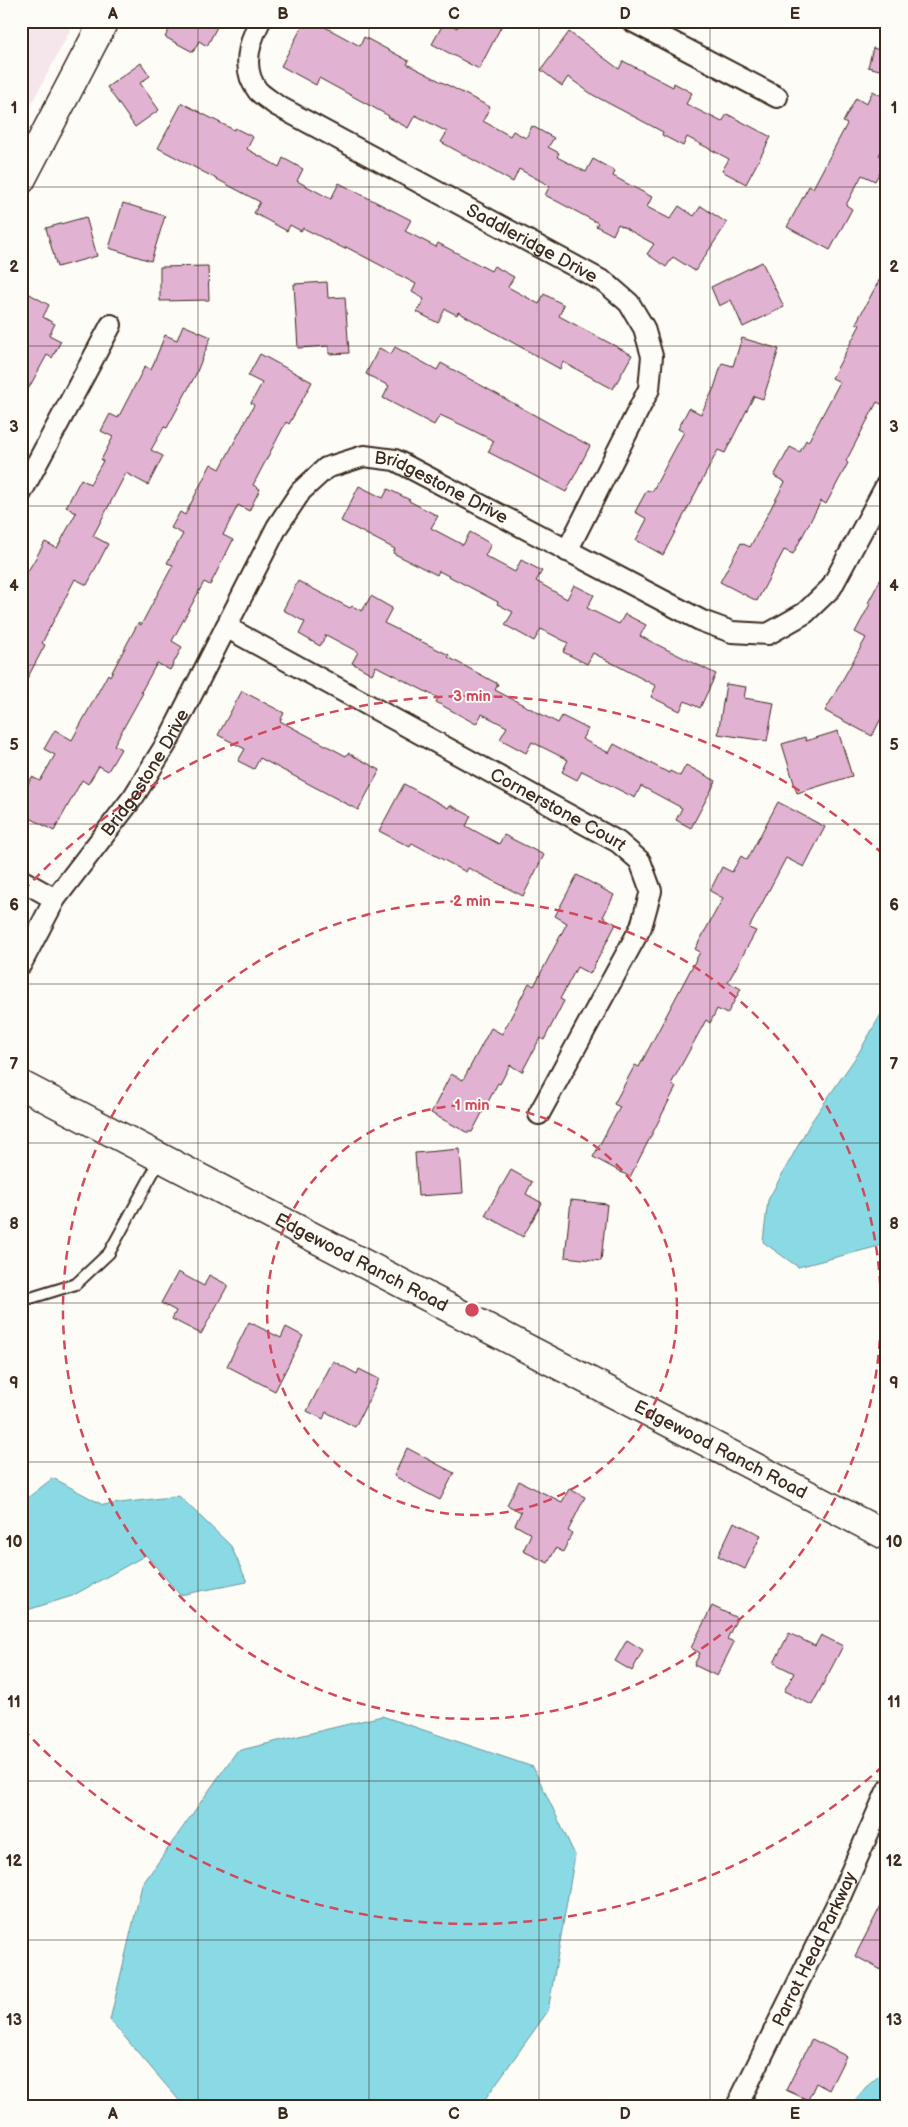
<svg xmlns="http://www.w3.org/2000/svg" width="908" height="2127" font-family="'Balsamiq Sans',sans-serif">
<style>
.built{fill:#f5e6ec}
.water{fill:#8adae5;stroke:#6a9495}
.building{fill:#e2b2d2;stroke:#3b2a1e}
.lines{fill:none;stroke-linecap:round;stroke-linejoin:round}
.lane-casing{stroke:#3b2a1e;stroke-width:14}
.street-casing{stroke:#3b2a1e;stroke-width:24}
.secondary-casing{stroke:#3b2a1e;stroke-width:31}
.lane{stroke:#fdfcf7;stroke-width:10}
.street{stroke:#fdfcf7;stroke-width:20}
.secondary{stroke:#fdfcf7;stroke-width:28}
.grid{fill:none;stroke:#3b2a1e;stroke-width:1;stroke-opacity:0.55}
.ring{fill:none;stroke:#d1495b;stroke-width:2.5;stroke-dasharray:9 6}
.labels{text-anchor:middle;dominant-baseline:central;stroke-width:4;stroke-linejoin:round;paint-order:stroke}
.street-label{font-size:18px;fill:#3b2a1e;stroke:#fdfcf7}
.centre{fill:#d1495b;stroke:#fdfcf7;stroke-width:2.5}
.ring-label{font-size:15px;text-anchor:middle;font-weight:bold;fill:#d1495b;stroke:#fdfcf7;stroke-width:4;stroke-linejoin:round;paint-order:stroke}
.neatline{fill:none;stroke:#3b2a1e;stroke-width:2}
.grid-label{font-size:16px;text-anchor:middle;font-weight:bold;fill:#3b2a1e}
</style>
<rect width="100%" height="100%" fill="#fdfcf7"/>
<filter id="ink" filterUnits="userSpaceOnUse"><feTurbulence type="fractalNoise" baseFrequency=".02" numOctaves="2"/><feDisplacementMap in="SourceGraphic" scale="10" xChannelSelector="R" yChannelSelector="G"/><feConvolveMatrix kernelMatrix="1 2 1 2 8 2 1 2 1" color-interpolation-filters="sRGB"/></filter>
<g filter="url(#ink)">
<path class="built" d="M21 21H75L21 124Z"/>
<g class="water">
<path d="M887 1004V1244L798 1267 763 1242 768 1200 811 1122 858 1054Z"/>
<path d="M53 1478 103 1505 179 1496 231 1546 247 1582 180 1595 146 1555 72 1596 21 1612V1503Z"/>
<path d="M382 1716 533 1767 575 1855 548 2011 480 2106H184L110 2020 142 1885 237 1751Z"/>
<path d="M887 2069V2106H850L865 2088Z"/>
</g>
<g class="building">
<path d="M174 21H220L207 46 199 41 193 52 165 37Z"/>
<path d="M305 21H314L360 46 364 37 409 61 407 64 490 107 483 121 510 136 513 131 526 138 532 126 554 138 548 147 559 153 557 157 586 172 593 159 615 171 613 176 652 197 647 207 670 219 679 206 694 216 701 206 727 223 695 271 673 257 666 267 647 254 654 244 618 224 613 235 596 226 598 223 545 195 550 186 519 169 513 182 441 142 447 132 415 115 408 128 388 117 389 116 319 78 316 85 281 66Z"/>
<path d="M445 21 457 28 461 21H504L479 69 432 44Z"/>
<path d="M569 32 619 69 623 61 673 87 674 83 692 93 686 104 722 122 727 114 771 137 746 184 722 171 729 159 687 137 683 146 662 135 663 132 593 95 568 77 562 86 541 70Z"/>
<path d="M873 48 887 52V72L868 67Z"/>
<path d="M141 63 150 76 140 83 159 110 135 127 107 87Z"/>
<path d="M873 91 887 99V141L879 155 887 159 875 181 862 175 846 205 852 209 830 250 787 227 809 186 813 188 847 124 843 122 856 98 866 104Z"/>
<path d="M182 103 234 130 235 128 253 137 247 149 279 167 283 158 303 169 297 181 331 199 339 183 411 220 405 231 436 247 438 243 491 271 494 266 514 277 508 287 539 304 544 294 564 305 559 316 632 355 613 389 563 362 560 369 458 312 457 315 445 309 438 323 417 312 424 299 412 292 416 284 346 247 345 249 303 228 301 231 290 225 287 231 254 213 260 202 158 148Z"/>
<path d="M123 203 165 216 151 261 109 248Z"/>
<path d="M86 217 97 256 57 267 46 228Z"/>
<path d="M762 262 784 307 743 327 731 300 719 306 711 287Z"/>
<path d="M208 266 209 300 160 301V267Z"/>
<path d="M887 266V407L877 402 846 461 848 463 826 504 821 501 793 554 784 550 757 601 720 582 741 543 750 547 785 482 774 476 790 447 800 452 806 440 808 442 840 382 832 378 860 325 856 323Z"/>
<path d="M327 282 328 298 345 297 349 353 329 354V346L298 348 294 284Z"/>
<path d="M26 292 49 305 43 317 55 324 49 335 61 341 52 358 47 355 21 402V300Z"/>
<path d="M183 325 211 337 196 374 167 428 164 427 151 450 163 456 148 485 126 473 93 536 108 544 87 585 75 579 42 643 45 645 21 690V611L27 599 21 596V583L45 542 57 548 76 513 66 507 81 479 90 484 103 461 101 460 113 437 101 431 110 414 118 418 145 366 151 370 165 335 177 340Z"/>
<path d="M742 338 779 349 763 399 754 396 725 453 718 450 663 555 636 540 647 519 635 512 647 490 652 492 684 432 678 429 689 408 701 414 714 388 722 363 733 366Z"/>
<path d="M395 347 437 370 441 363 590 446 566 492 488 452 494 441 464 426 440 415 434 425 383 398 389 386 366 374 379 348 391 354Z"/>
<path d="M260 354 312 382 289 424 286 422 253 485 260 489 249 511 238 505 223 535 233 540 210 585 204 582 172 641 182 647 170 670 157 663 141 692 143 693 114 745 121 749 108 771 99 766 88 784 82 780 54 831 21 813V796L32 777 40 781 55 755 44 749 55 730 72 740 108 674 110 676 138 623 141 625 173 565 167 563 183 534 171 528 180 512 185 515 211 464 220 469 254 405 251 403 262 383 248 376Z"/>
<path d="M359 486 383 498 388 489 410 500 409 501 438 516 431 528 463 545 470 532 491 544 485 556 515 572 521 560 542 571 536 581 567 599 574 585 594 595 587 608 619 624 625 614 646 625 640 636 716 674 700 708 685 701 680 711 651 697 656 686 593 653 587 664 563 652 568 643 541 629 534 641 505 625 513 612 497 604 498 602 439 571 437 575 393 553 395 549 341 521Z"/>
<path d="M887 567V707L872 736 825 711 866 638 855 632 870 604 868 603Z"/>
<path d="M298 581 350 608 352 606 362 611 371 596 392 608 384 623 449 655 448 657 498 684 495 690 558 723 562 716 588 729 582 739 609 753 614 744 669 773 670 771 680 776 686 765 716 781 691 828 676 820 682 808 641 786 635 798 582 771 577 780 562 772 568 760 532 742 526 753 500 739 507 727 482 714 476 724 436 702 438 698 376 666 372 674 352 663 358 652 326 635 320 646 299 634 305 622 283 610Z"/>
<path d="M726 684 746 687 744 698 774 703 767 741 718 734Z"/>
<path d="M242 691 284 713 280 721 346 756 348 753 380 770 358 810 260 758 254 769 238 761 245 749 218 735Z"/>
<path d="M838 731 852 776 797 793 782 744 805 737 806 741Z"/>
<path d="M404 784 448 808 450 805 471 816 466 826 499 844 504 835 544 855 523 896 468 868 466 872 412 843 410 847 379 831Z"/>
<path d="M778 802 825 827 804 867 786 858 749 928 756 931 728 982 741 989 727 1014 717 1009 710 1023 706 1020 671 1084 676 1087 630 1177 593 1157 620 1107 614 1104 635 1065 639 1067 700 952 695 949 723 898 710 891 722 867 732 872 741 856 747 860Z"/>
<path d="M577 875 614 895 603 917 616 924 590 974 577 967 560 999 564 1001 544 1040 540 1038 522 1072 510 1065 500 1084 498 1083 472 1132H466L431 1113 451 1074 463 1080 491 1028 502 1034 529 983 534 986 567 923 555 916Z"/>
<path d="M460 1149 463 1193 418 1196 415 1153Z"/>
<path d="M511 1170 532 1182 526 1194 542 1203 523 1237 485 1215Z"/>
<path d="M571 1200 607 1204 601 1261 565 1257Z"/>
<path d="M178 1272 204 1286 209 1275 228 1285 201 1334 172 1319 176 1311 161 1303Z"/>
<path d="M249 1322 281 1338 286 1327 303 1336 275 1391 227 1366Z"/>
<path d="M333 1361 357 1374 359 1369 379 1379 355 1427 326 1412 323 1419 307 1411Z"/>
<path d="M407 1448 454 1473 440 1500 394 1476Z"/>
<path d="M519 1481 562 1502 569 1489 585 1497 568 1531 572 1533 563 1552 556 1548 548 1563 523 1551 531 1534 515 1525 521 1512 507 1505Z"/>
<path d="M734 1522 761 1535 745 1569 718 1556Z"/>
<path d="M712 1606 737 1618 727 1639 734 1642 717 1676 694 1665 700 1653 691 1648Z"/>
<path d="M789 1633 815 1646 821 1635 843 1646 812 1705 784 1691 794 1673 774 1663Z"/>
<path d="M627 1640 643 1650 632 1671 615 1661Z"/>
<path d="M887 1894V1973L855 1956Z"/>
<path d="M812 2039 846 2056 829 2090 816 2083 808 2100 786 2090Z"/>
</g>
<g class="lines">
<g class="lane-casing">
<path id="lane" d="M21 1301 76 1284 109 1253 160 1160"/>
</g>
<g class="street-casing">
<g id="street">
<path id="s1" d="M260 21C249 42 241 70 258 91 263 96 271 101 276 105L606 283 629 303 644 328 652 356 649 389 567 551"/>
<path d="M632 21 777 97"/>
<path d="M21 493 111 325"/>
<path id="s2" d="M226 627 618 842 640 861 651 891 641 927 539 1114"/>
<path d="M21 880 55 899"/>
<path id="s3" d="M21 964 55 899 134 796 168 741 277 527 301 491 326 468 364 456 395 460 702 621 732 632 768 634 805 613 831 588 887 484"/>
<path id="s4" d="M737 2106 836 1906 887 1791"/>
</g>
</g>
<g class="secondary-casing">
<g id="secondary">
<path d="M21 180 104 21"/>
<path id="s5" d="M21 1085 887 1536"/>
</g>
</g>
<use href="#lane" class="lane"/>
<use href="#street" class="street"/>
<use href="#secondary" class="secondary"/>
</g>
</g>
<path class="grid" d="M198 21V2106M369 21V2106M539 21V2106M710 21V2106M21 187H887M21 346H887M21 506H887M21 665H887M21 824H887M21 984H887M21 1143H887M21 1303H887M21 1462H887M21 1621H887M21 1781H887M21 1940H887"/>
<g class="ring">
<circle cx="472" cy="1310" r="205"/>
<circle cx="472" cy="1310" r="409"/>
<path d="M883 1766A614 614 0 0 1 23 1729M23 891A614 614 0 0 1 883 854"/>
</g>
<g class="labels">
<g class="street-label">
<text stroke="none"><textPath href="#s1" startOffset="388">Saddleridge Drive</textPath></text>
<text stroke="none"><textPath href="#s3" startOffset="709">Bridgestone Drive</textPath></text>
<text stroke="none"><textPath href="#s3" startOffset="229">Bridgestone Drive</textPath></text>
<text stroke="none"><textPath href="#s2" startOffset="379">Cornerstone Court</textPath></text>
<text stroke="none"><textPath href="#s5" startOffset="384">Edgewood Ranch Road</textPath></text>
<text stroke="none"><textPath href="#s5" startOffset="789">Edgewood Ranch Road</textPath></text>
<text stroke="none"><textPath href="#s4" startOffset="175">Parrot Head Parkway</textPath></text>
</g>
</g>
<circle cx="472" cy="1310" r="8" class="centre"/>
<g class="ring-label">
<text x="472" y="701">3 min</text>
<text x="472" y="906">2 min</text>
<text x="472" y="1110">1 min</text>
</g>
<rect width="908" height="2127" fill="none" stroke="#fdfcf7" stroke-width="55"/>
<rect x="28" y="28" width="852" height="2072" class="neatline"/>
<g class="grid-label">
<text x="113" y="19">A</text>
<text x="283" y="19">B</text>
<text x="454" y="19">C</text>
<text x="625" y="19">D</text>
<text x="795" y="19">E</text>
<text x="14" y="113">1</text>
<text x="894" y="113">1</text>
<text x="14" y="272">2</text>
<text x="894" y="272">2</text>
<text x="14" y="432">3</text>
<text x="894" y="432">3</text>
<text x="14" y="591">4</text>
<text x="894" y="591">4</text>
<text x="14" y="750">5</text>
<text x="894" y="750">5</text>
<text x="14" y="910">6</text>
<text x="894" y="910">6</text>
<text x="14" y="1069">7</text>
<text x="894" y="1069">7</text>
<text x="14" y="1229">8</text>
<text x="894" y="1229">8</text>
<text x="14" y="1388">9</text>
<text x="894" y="1388">9</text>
<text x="14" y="1547">10</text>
<text x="894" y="1547">10</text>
<text x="14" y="1707">11</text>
<text x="894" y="1707">11</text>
<text x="14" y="1866">12</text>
<text x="894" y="1866">12</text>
<text x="14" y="2025">13</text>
<text x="894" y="2025">13</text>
<text x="113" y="2119">A</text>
<text x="283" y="2119">B</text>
<text x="454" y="2119">C</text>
<text x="625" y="2119">D</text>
<text x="795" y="2119">E</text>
</g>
</svg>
